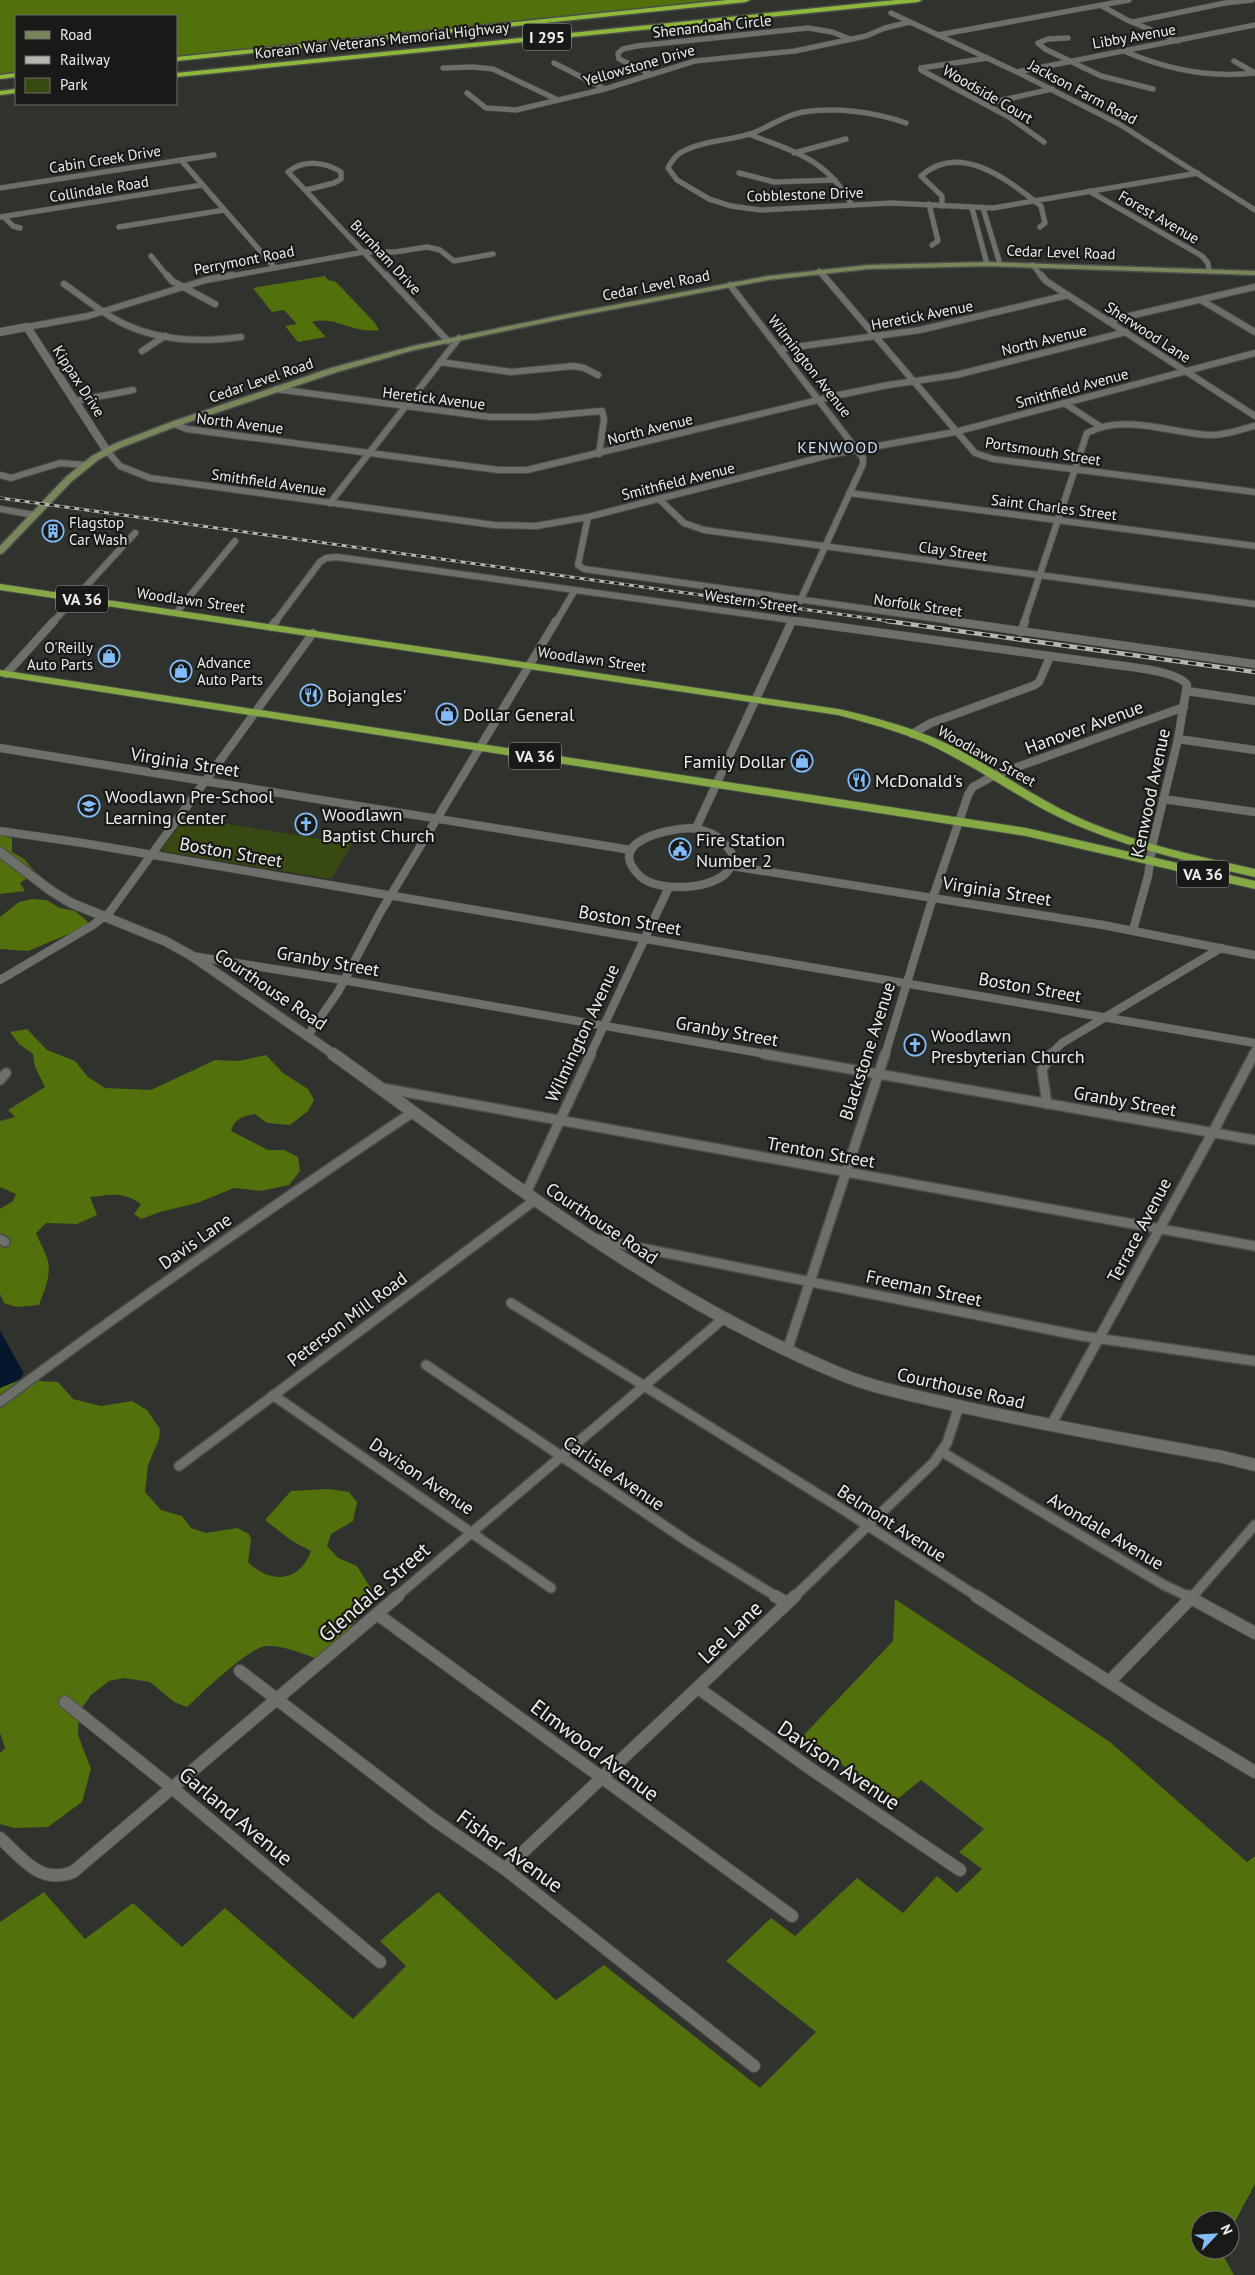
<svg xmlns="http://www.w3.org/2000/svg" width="1255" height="2275" font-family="'PT Sans',sans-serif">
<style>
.green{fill:#374a12}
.forest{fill:#52700b}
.water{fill:#05172d}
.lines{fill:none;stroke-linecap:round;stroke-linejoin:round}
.minor-far4-casing{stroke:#4b4d49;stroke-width:6}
.minor-far3-casing{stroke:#4b4d49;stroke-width:8}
.minor-far2-casing{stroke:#4b4d49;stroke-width:9}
.minor-far1-casing{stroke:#4b4d49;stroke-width:12}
.minor-casing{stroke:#4b4d49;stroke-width:14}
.tertiary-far2-casing{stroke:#4b4d49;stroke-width:9}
.tertiary-far1-casing{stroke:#4b4d49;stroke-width:11}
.tertiary-casing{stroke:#4b4d49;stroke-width:14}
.secondary-casing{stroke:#4b4d49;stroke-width:3}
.trunk-casing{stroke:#4b4d49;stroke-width:2}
.motorway-casing{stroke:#4b4d49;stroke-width:3}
.minor-far4{stroke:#6d706a;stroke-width:5}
.minor-far3{stroke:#6d706a;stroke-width:6}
.minor-far2{stroke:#6d706a;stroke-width:8}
.minor-far1{stroke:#6d706a;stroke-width:9}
.minor{stroke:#6d706a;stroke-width:12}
.tertiary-far2{stroke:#6d706a;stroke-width:8}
.tertiary-far1{stroke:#6d706a;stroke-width:9}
.tertiary{stroke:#6d706a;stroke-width:12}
.secondary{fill:#77865b;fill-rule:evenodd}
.trunk{fill:#86aa43;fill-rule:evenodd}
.motorway{fill:#8db839;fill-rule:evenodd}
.rail-far1-casing{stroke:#b4b6b2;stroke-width:3}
.rail-casing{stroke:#b4b6b2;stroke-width:4.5}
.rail-far1{stroke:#191a17;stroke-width:2;stroke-dasharray:5;stroke-linecap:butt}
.rail{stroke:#191a17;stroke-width:2.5;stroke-dasharray:8;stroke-linecap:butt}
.labels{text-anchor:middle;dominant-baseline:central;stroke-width:4.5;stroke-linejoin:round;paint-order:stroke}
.far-street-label{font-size:15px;fill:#eceeea;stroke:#191a17}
.far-poi-label{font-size:15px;fill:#eceeea;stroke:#191a17;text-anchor:start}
.shield{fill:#191a17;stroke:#adaeab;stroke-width:1}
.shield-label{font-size:16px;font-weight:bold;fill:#eceeea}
.far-neighbourhood-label{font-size:16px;letter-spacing:1px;fill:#cce1f9;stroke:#191a17}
.poi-label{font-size:18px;fill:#eceeea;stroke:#191a17;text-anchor:start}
.street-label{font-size:18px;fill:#eceeea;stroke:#191a17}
.near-street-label{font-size:21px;fill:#eceeea;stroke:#191a17}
</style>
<rect width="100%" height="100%" fill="#30322d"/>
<path class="green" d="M185 817 352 844 331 879 161 851Z"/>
<g class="forest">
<path d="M0 0H721L176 57V16H16V72L0 74Z"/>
<path d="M325 276 328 280 336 282 375 323 379 330C353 334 334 315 312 322L326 337 298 342 285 326 297 324 284 310 272 312 253 288Z"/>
<path d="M0 835 12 838V852L24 859 35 872 20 883 25 891 0 894Z"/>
<path d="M32 899 46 900 60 908 75 911 88 922 81 929 28 951 0 949V917L19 902Z"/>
<path d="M27 1029 47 1050 75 1061 88 1077 105 1088 151 1090 215 1060 238 1061 266 1055 283 1073 308 1089 314 1100 308 1111 290 1125 267 1123 255 1114C243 1116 234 1119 231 1131L268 1150H284L298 1157 300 1171 289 1185 261 1191 234 1188 197 1203 160 1212 141 1219 134 1214 141 1204C122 1191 111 1195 90 1197L97 1215 77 1224 46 1223 36 1233C39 1241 43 1247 46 1255 53 1273 45 1288 39 1305L16 1307 4 1303 0 1294V1209L13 1201 16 1194 0 1187V1121L15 1117 8 1110 45 1087 35 1067 33 1054 19 1044 10 1032Z"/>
<path d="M19 1380 58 1382 73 1399 101 1406 132 1401 147 1410 160 1429 159 1439 148 1465 145 1492 161 1510 182 1516 191 1528 206 1533 237 1528 249 1534 251 1540 248 1562C270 1584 299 1583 311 1551L292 1541 265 1520 291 1491 328 1489 349 1492 357 1502 353 1521 331 1534 327 1546 338 1558 357 1566 375 1595 346 1633 315 1658C301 1653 282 1645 266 1646 248 1648 202 1693 187 1707L174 1702 150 1682 124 1678 109 1681 91 1695 79 1712 78 1735 91 1769 82 1802 48 1827 14 1828 0 1824V1753L5 1748 0 1733V1388Z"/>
<path d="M895 1599 1110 1742 1247 1862 1255 1856V2184L1230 2231V2220H1200V2250H1220L1234 2275H0V1922L44 1892 85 1939 133 1903 182 1947 225 1908 353 2019 406 1966 380 1941 438 1892 556 2000 604 1965 760 2088 816 2032 726 1961 771 1918 795 1936 857 1878 903 1913 937 1876 957 1893 982 1869 959 1852 984 1829 921 1780 895 1801 802 1737 893 1641Z"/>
</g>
<path class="water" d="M0 1331 24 1373 19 1380 0 1388Z"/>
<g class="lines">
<g class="minor-far4-casing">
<g id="minor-far4">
<path d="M1102 6 1127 20 1178 41"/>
<path d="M891 13 1017 72 1119 124 1255 210"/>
<path d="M1133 22 1225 3 1252 0"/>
<path d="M938 35 1129 0"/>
<path d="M1068 38 1048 39 1038 43 1045 49 1101 76 1153 89"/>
<path d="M1124 51C1165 69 1210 78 1255 73"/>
<path d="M1234 61 1255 73"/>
<path d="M554 63 605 89"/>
<path d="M443 68 473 67 493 69 558 100"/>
<path d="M921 68V70L1009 117 1044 142"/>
<path d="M921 68 988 58"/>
<path d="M1017 72 1255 25"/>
<path d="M650 74 619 59 618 53 623 49 637 46 808 28 832 32 850 39"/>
<path d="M467 93 486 108 516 110 605 89 695 61 795 51 866 36 885 28 910 22"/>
<path d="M985 104 1052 89"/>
<path d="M906 123C875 112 836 107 803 112 784 115 768 128 750 134 727 141 700 141 680 153 674 157 671 162 668 168L677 180 709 199 731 206 760 210 891 203 993 208 1198 173"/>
<path d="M749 134C796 153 826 158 852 205"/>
<path d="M794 153 846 139"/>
<path d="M181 160 275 268"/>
<path d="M739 173 774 182 835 180"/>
<path d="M0 188 214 155"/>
<path d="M306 190 334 183 341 179V172C325 162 304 159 288 172L387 277"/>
<path d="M1089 191 1202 256 1208 263 1209 271"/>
<path d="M929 204 938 241 932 245"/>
<path d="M942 206V196L921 176C961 141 1009 181 1041 206L1045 223 1040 227"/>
<path d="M972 208 987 264"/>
<path d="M983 208 1000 264"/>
<path d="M0 217 202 185"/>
<path d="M4 217 13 226 20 228"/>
<path d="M119 227 224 210"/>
<path d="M151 256 168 277"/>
<path d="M1033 265 1042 277"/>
<path d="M819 271 824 277"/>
<path d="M225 277 364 252H395L427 247 440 250 454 261 493 254"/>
</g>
</g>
<g class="minor-far3-casing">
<g id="minor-far3">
<path d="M167 275 172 281 215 304"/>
<path d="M386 275 448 341"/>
<path d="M823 275 975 453 993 459 1255 492"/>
<path d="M1041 275 1046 281 1255 416"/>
<path d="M64 284C80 295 95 307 111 317 151 341 196 343 241 337"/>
<path d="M730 285 863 458V464L800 601"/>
<path d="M1201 300 1255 332"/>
<path d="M1108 321 1255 287"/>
<path d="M27 327 88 316 206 280 232 275"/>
<path d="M780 349 920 330 1068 295"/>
<path d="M142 351 165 336"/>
<path d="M440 362 511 372 574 366 584 368 598 375"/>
<path d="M276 389 490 417H535L602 411 604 419 599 454"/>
<path d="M75 401 133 390"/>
<path d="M1064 403 1101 427"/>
<path d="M174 424 187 429 475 467 499 470H527L839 395 888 385 956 375 1126 332"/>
<path d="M107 451 120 466 150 478 494 525 536 526 588 517 834 454 955 432 1255 353"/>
<path d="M0 475 11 478 60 463 86 465"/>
<path d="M849 493 1255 546"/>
<path d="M659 499 684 523 704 530 1255 604"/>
<path d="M330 503 459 338"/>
<path d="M0 509 35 515"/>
<path d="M588 517 578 565 584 569 960 622"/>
<path d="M176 613 235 541"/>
<path d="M53 622 135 533"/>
<path d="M275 622 320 562 326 558 337 557 805 622"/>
<path d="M556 622 575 590"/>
<path d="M1024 622 1087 433C1125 413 1169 433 1209 435 1225 436 1240 429 1255 426"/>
</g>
</g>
<g class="minor-far2-casing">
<g id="minor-far2">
<path d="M796 621C898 635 999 649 1101 663 1120 666 1178 670 1187 685L1178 739 1153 842 1148 876 1133 930"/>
<path d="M951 621 1255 664"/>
<path d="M271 627 276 621"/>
<path d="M1021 632 1025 621"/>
<path d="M6 674 54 621"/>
<path d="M1187 691 1255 701"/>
<path d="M912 734 931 723 1035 685 1039 682 1050 657"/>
<path d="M1178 739 1255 750"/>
<path d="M0 748 631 850"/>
<path d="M1163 799 1255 812"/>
<path d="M691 828C713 831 723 838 734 857 733 860 732 865 730 868 718 890 659 893 641 877 603 842 666 829 691 828Z"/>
<path d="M696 828 792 621"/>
<path d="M0 831 83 843 1255 1043"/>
<path d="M732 866 1103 925 1255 955"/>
<path d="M192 956 343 980 771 1055"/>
<path d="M0 980 93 925 109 913 313 633"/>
<path d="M308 1035 338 992 380 913 556 621"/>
<path d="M590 1055 669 887"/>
<path d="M885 1055 933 897 968 795 973 787 995 775 1184 707"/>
<path d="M1050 1055 1062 1043 1221 948"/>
<path d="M1253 1055 1255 1051"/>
</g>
</g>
<g class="minor-far1-casing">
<g id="minor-far1">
<path d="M764 1054 1255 1140"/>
<path d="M0 1080 6 1073"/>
<path d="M382 1088 1255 1246"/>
<path d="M1047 1104 1042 1070 1051 1054"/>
<path d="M526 1193 591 1054"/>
<path d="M0 1239 5 1242"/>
<path d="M596 1239 1082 1336 1255 1361"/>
<path d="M511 1303 842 1509 978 1597"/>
<path d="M787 1351 885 1054"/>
<path d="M426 1365 690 1543 777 1597"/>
<path d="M273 1395 551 1588"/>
<path d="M0 1402C135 1301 273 1206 413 1112"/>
<path d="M1051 1425 1213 1132 1254 1054"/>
<path d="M942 1452 1162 1584 1189 1597"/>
<path d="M179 1466 535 1200"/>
<path d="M396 1597 724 1318"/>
<path d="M794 1597 934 1462 947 1443 959 1406"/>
<path d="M1192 1597 1255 1525"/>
</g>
</g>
<g class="minor-casing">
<g id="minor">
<path d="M775 1596 787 1603"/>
<path d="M976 1596 1154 1711 1255 1772"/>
<path d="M1187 1596 1255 1633"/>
<path d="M377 1614 792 1916"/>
<path d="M240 1671 433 1819 505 1869 754 2066"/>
<path d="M1110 1681 1193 1596"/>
<path d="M698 1688 808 1767 960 1870"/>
<path d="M65 1702 171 1787 380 1962"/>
<path d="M0 1838C22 1858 40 1885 73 1872L398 1596"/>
<path d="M505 1869 795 1596"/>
</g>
</g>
<g class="tertiary-far2-casing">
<path id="tertiary-far2" d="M0 332 27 327 107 451"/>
</g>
<g class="tertiary-far1-casing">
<path id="tertiary-far1" d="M0 852 50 890 71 903 165 941 192 956 335 1055"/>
</g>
<g class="tertiary-casing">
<path id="tertiary" d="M333 1054C495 1170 653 1296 838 1373 878 1390 922 1397 963 1407 1049 1426 1136 1441 1223 1457L1255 1465"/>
</g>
<g class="secondary-casing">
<path id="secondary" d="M987 262 1255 271V275L987 266 868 269 768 280 572 317 414 350 337 372 177 426 120 448 98 460 72 481 3 553 0 554V546L66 477 92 456 114 444 171 422 331 368 413 346 572 313 768 276 868 265Z"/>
</g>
<g class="trunk-casing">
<g id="trunk">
<path d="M0 584 838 709C874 717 910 727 943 742 988 763 1028 794 1073 815 1130 842 1193 855 1255 869V877C1191 862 1127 848 1067 821 1025 802 989 775 948 754 914 735 876 725 838 715L0 590Z"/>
<path d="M0 670 1026 828 1255 881V889L1026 836 0 676Z"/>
</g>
</g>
<g class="motorway-casing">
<g id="motorway">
<path d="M727 0H750L746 2 176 61V57Z"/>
<path d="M896 0H922L918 2 176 77V73Z"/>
<path d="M16 73V77L0 79V75Z"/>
<path d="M16 89V93L0 95V91Z"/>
</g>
</g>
<use href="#minor-far4" class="minor-far4"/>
<use href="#minor-far3" class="minor-far3"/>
<use href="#minor-far2" class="minor-far2"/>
<use href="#minor-far1" class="minor-far1"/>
<use href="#minor" class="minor"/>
<use href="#tertiary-far2" class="tertiary-far2"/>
<use href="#tertiary-far1" class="tertiary-far1"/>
<use href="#tertiary" class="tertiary"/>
<use href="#secondary" class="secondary"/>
<use href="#trunk" class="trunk"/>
<use href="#motorway" class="motorway"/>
<g class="rail-far1-casing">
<path id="rail-far1" d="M0 498 896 622"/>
</g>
<g class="rail-casing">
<path id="rail" d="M887 621 1255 672"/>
</g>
<use href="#rail-far1" class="rail-far1"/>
<use href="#rail" class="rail"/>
</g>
<defs>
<g id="building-ring" transform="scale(1.125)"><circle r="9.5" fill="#191a17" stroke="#84bcfb" stroke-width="1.5"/><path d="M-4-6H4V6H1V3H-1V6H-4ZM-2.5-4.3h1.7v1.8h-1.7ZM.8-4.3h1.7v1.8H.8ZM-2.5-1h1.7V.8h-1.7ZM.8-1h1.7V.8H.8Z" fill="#84bcfb"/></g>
<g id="shop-ring" transform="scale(1.125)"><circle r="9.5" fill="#191a17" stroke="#84bcfb" stroke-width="1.5"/><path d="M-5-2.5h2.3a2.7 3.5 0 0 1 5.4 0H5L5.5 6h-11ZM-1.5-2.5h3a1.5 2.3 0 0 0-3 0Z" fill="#84bcfb"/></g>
<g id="restaurant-ring" transform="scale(1.125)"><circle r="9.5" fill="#191a17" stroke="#84bcfb" stroke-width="1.5"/><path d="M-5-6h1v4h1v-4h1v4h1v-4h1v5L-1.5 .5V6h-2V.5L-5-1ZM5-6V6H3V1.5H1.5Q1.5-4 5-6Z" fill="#84bcfb"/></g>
<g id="school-ring" transform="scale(1.125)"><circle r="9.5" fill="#191a17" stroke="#84bcfb" stroke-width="1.5"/><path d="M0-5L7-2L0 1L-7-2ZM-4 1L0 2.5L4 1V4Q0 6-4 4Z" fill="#84bcfb"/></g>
<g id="church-ring" transform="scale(1.125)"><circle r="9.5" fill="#191a17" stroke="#84bcfb" stroke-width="1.5"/><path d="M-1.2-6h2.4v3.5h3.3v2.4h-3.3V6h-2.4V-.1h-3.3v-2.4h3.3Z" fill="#84bcfb"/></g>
<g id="civic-ring" transform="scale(1.125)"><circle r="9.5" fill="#191a17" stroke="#84bcfb" stroke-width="1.5"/><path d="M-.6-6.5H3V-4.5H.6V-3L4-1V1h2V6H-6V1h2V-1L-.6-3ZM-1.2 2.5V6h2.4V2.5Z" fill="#84bcfb"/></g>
</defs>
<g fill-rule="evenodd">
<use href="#building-ring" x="53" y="531"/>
<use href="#shop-ring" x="109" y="656"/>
<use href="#shop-ring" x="181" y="671"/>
<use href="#restaurant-ring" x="311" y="695"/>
<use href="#shop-ring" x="447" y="714"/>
<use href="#shop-ring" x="802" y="761"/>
<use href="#restaurant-ring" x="859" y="780"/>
<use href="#school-ring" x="89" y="806"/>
<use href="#church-ring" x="306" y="824"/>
<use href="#civic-ring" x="680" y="849"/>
<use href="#church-ring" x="915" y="1045"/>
</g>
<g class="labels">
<g class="far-street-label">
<text transform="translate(712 26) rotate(-6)">Shenandoah Circle</text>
<text transform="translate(1134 36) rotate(-10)">Libby Avenue</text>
<text transform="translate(382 40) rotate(-6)">Korean War Veterans Memorial Highway</text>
<text transform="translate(639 65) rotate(-16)">Yellowstone Drive</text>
<text transform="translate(1083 92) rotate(28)">Jackson Farm Road</text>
<text transform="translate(988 94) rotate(30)">Woodside Court</text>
<text transform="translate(105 159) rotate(-9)">Cabin Creek Drive</text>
<text transform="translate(99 189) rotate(-9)">Collindale Road</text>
<text transform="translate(805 194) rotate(-2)">Cobblestone Drive</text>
<text transform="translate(1159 217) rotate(30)">Forest Avenue</text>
<text transform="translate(1061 252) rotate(2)">Cedar Level Road</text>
<text transform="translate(386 257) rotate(47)">Burnham Drive</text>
<text transform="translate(244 260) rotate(-11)">Perrymont Road</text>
<text transform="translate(656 285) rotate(-11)">Cedar Level Road</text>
<text transform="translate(922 315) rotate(-11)">Heretick Avenue</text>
<text transform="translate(1148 332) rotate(33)">Sherwood Lane</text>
<text transform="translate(1044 340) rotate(-14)">North Avenue</text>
<text transform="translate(810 366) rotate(52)">Wilmington Avenue</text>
<text transform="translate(261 380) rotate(-19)">Cedar Level Road</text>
<text transform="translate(79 381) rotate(57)">Kippax Drive</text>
<text transform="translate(1072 388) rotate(-15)">Smithfield Avenue</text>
<text transform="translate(434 398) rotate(7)">Heretick Avenue</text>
<text transform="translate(240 423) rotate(7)">North Avenue</text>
<text transform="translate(650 429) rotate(-14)">North Avenue</text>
<text transform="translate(1043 451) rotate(9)">Portsmouth Street</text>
<text transform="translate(678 481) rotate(-14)">Smithfield Avenue</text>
<text transform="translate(269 482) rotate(8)">Smithfield Avenue</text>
<text transform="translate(1054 507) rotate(7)">Saint Charles Street</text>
<text transform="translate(953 551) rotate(8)">Clay Street</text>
<text transform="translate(191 600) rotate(8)">Woodlawn Street</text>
<text transform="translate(751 601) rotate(8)">Western Street</text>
<text transform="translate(918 605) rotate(8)">Norfolk Street</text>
<text transform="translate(592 659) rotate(8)">Woodlawn Street</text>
<text transform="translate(987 756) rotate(29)">Woodlawn Street</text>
</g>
<g class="far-poi-label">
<text x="69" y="522">Flagstop<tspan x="69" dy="17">Car Wash</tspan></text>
<text x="93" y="647" text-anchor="end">O'Reilly<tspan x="93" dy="17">Auto Parts</tspan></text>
<text x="197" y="662">Advance<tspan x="197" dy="17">Auto Parts</tspan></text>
</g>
<g class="shield">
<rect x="523" y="23.5" width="48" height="27" rx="4"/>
<rect x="56" y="585.5" width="52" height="27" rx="4"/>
<rect x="509" y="742.5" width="52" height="27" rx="4"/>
<rect x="1177" y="860.5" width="52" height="27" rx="4"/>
</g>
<g class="shield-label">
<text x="547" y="37">I 295</text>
<text x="82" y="599">VA 36</text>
<text x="535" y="756">VA 36</text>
<text x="1203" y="874">VA 36</text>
</g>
<g class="far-neighbourhood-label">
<text x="838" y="447">KENWOOD</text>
</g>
<g class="poi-label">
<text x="327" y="695">Bojangles'</text>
<text x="463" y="714">Dollar General</text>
<text x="786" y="761" text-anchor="end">Family Dollar</text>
<text x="875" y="780">McDonald's</text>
<text x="105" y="796">Woodlawn Pre-School<tspan x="105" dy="21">Learning Center</tspan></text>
<text x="322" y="814">Woodlawn<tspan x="322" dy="21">Baptist Church</tspan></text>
<text x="696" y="839">Fire Station<tspan x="696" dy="21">Number 2</tspan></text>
<text x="931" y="1035">Woodlawn<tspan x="931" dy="21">Presbyterian Church</tspan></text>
</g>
<g class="street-label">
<text transform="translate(1084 727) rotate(-20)">Hanover Avenue</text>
<text transform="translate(185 762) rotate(9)">Virginia Street</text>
<text transform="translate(1150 793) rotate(-78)">Kenwood Avenue</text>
<text transform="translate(231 852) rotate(10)">Boston Street</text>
<text transform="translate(997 891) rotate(9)">Virginia Street</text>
<text transform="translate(630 920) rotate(10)">Boston Street</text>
<text transform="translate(328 961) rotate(10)">Granby Street</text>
<text transform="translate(1030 987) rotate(10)">Boston Street</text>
<text transform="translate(271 989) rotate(34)">Courthouse Road</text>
<text transform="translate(727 1031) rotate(10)">Granby Street</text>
<text transform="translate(582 1033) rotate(-65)">Wilmington Avenue</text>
<text transform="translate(867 1051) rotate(-72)">Blackstone Avenue</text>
<text transform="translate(1125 1101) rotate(10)">Granby Street</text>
<text transform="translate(821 1152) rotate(10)">Trenton Street</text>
<text transform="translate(602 1223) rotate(34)">Courthouse Road</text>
<text transform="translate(1139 1230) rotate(-62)">Terrace Avenue</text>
<text transform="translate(195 1241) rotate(-35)">Davis Lane</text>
<text transform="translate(924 1288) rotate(12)">Freeman Street</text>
<text transform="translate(347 1319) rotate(-37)">Peterson Mill Road</text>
<text transform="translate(961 1388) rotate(13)">Courthouse Road</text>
<text transform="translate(614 1473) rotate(34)">Carlisle Avenue</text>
<text transform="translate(422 1476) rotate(34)">Davison Avenue</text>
<text transform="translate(892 1523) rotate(33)">Belmont Avenue</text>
<text transform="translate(1106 1531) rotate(31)">Avondale Avenue</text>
</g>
<g class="near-street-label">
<text transform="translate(374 1592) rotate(-41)">Glendale Street</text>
<text transform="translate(730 1632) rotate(-44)">Lee Lane</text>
<text transform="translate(595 1750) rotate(37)">Elmwood Avenue</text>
<text transform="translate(839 1765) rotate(34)">Davison Avenue</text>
<text transform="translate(236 1816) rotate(40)">Garland Avenue</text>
<text transform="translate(510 1851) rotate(36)">Fisher Avenue</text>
</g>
</g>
<rect x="15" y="15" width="162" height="90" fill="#191a17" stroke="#6d6f6b"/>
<rect x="25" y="31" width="25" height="8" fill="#77865b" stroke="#6d6f6b"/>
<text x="60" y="40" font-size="15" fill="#eceeea">Road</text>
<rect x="25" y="56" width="25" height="8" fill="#b4b6b2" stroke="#6d6f6b"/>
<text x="60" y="65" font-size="15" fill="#eceeea">Railway</text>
<rect x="25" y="78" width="25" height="15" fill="#374a12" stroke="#6d6f6b"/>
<text x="60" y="90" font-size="15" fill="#eceeea">Park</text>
<g transform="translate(1215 2235) rotate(65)"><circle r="24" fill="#191a17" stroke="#6d6f6b"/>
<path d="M0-4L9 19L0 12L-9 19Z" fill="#84bcfb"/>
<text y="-8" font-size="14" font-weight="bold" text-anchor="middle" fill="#eceeea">N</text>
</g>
</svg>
